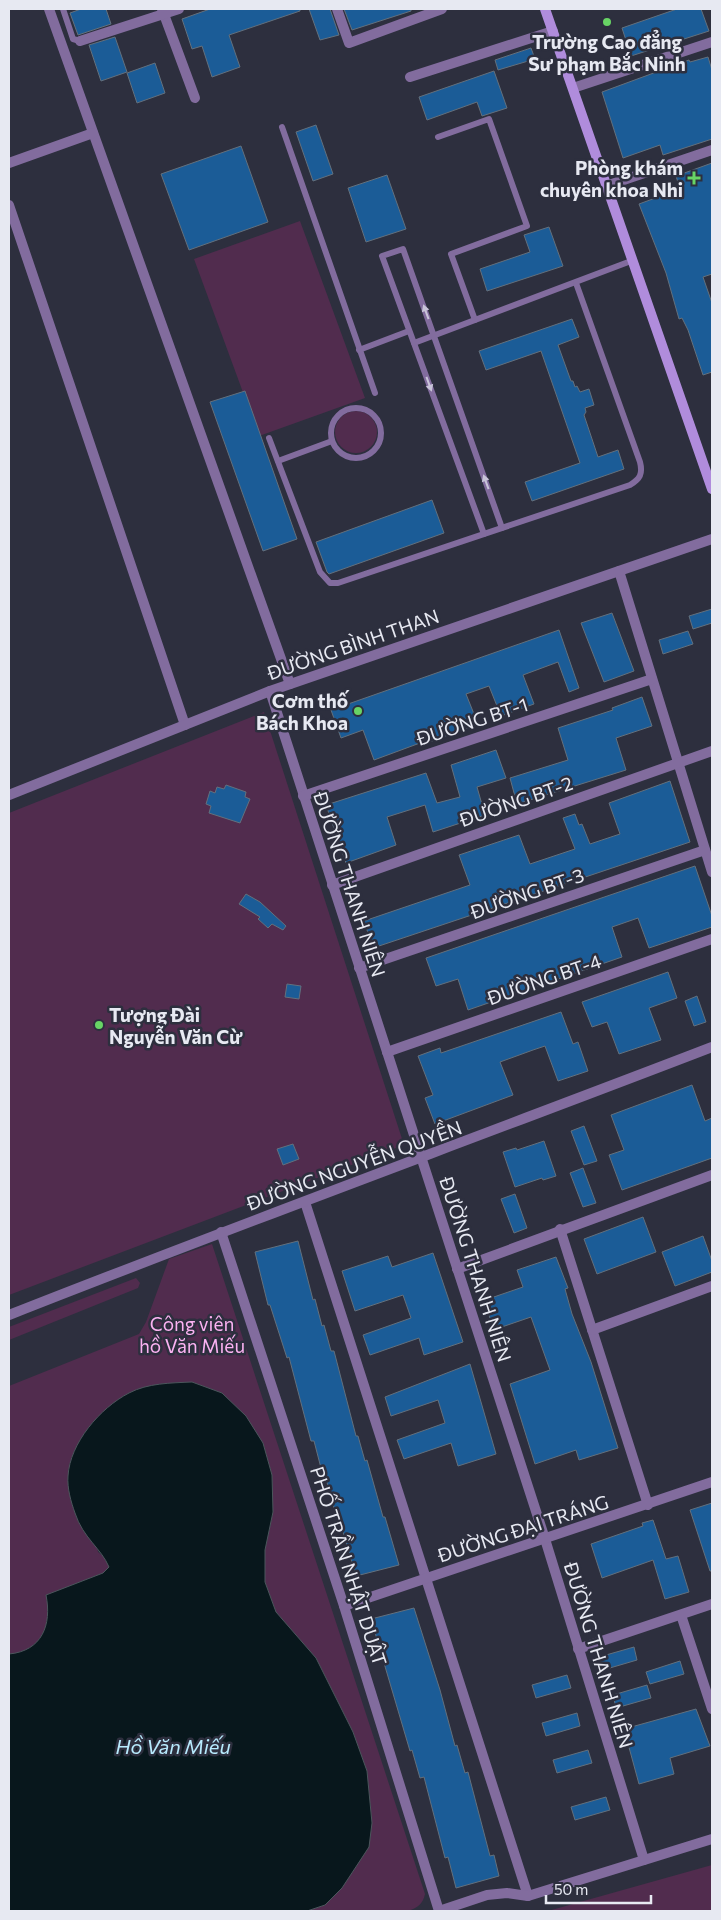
<svg xmlns="http://www.w3.org/2000/svg" width="721" height="1920" font-family="Commissioner,sans-serif">
<style>
.green{fill:#512c4e}
.water{fill:#08171c;stroke:#4b565c}
.building{fill:#1b5c97;stroke:#63707d}
.lines{fill:none;stroke-linecap:round;stroke-linejoin:round}
.service{stroke:#826c9e;stroke-width:6}
.minor{stroke:#826c9e;stroke-width:10}
.tertiary{stroke:#826c9e;stroke-width:10}
.secondary{stroke:#b08cdc;stroke-width:10}
.oneway{fill:#c9c4d9}
.poi-dot{fill:#68d465;stroke:#2d2f3e;stroke-width:2}
.labels{text-anchor:middle;dominant-baseline:central;stroke-width:5;stroke-linejoin:round;paint-order:stroke}
.poi-label{font-size:19px;font-weight:bold;fill:#e7e9f2;stroke:#2d2f3e;text-anchor:end}
.street-label{font-size:19px;fill:#e7e9f2;stroke:#2d2f3e}
.park-label{font-size:19px;fill:#fbb2f2;stroke:#2d2f3e}
.water-label{font-size:20px;font-style:italic;fill:#b8ebfe;stroke:#2d2f3e}
</style>
<rect width="100%" height="100%" fill="#2d2f3e"/>
<g class="green">
<path d="M300 221 365 398 259 436 194 259Z"/>
<circle cx="356" cy="432" r="21"/>
<path d="M264 712 404 1145 9 1295V813Z"/>
<path d="M212 1244 425 1894C423 1904 417 1908 408 1911H307L325 1905 372 1823 367 1771 353 1732 316 1658 276 1612 265 1582V1550L273 1512 272 1475 263 1443 222 1393 192 1382 158 1384 129 1393 95 1420 74 1451 98 1552 105 1558 109 1567 103 1573 47 1595C51 1625 43 1651 9 1654V1386L139 1334 146 1322 169 1259Z"/>
<path d="M136 1278 140 1283 138 1288 9 1340V1327Z"/>
<path d="M712 1865V1911H548Z"/>
</g>
<path class="water" d="M192 1382 222 1393 246 1416 263 1443 272 1475 273 1512 265 1550V1582L276 1612 316 1658 353 1732 367 1771 372 1823 369 1847 342 1888 325 1905 307 1911H9V1654C42 1651 52 1625 46 1595L103 1573 109 1567C101 1548 83 1538 75 1513 71 1502 67 1488 68 1476 70 1443 100 1408 129 1393 148 1383 171 1383 192 1382Z"/>
<g class="building">
<path d="M81 9H106L111 24 78 35 70 13Z"/>
<path d="M210 9H300V11L229 35 240 67 212 77 202 46 192 49 182 19Z"/>
<path d="M309 9H330L339 35 320 40Z"/>
<path d="M344 9H411V11L352 30Z"/>
<path d="M677 9H701L709 31 631 56 622 28Z"/>
<path d="M115 37 127 72 101 81 89 45Z"/>
<path d="M531 48 535 59 498 70 495 60Z"/>
<path d="M708 57 712 70V139L663 155 660 145 623 158 602 92 689 60 690 62Z"/>
<path d="M155 63 165 93 137 103 127 73Z"/>
<path d="M494 71 507 108 482 116 477 102 427 120 419 97Z"/>
<path d="M316 125 333 174 313 181 296 132Z"/>
<path d="M241 146 268 222 189 250 161 174Z"/>
<path d="M712 163V274L703 277 712 303V372L703 375 688 330 682 318 679 319 666 273 639 204 680 189 676 176Z"/>
<path d="M387 175 406 229 366 242 348 188Z"/>
<path d="M549 227 563 266 487 291 480 269 530 252 524 235Z"/>
<path d="M572 319 579 337 558 345 571 381H573L575 387 577 386 580 392 589 389 594 405 585 408 586 412 584 415 598 457 618 450 624 469 532 501 525 482 580 463 541 351 486 370 479 351Z"/>
<path d="M245 391 297 539 263 551 210 402Z"/>
<path d="M432 500 444 533 329 574 327 572 316 542Z"/>
<path d="M712 609V623L693 629 689 616Z"/>
<path d="M612 613 634 671 604 682 581 623Z"/>
<path d="M559 630 579 688 569 692 558 662 523 675 534 704 501 716 489 686 466 694 478 724 421 745 420 743 374 760 363 730 341 738 331 710Z"/>
<path d="M688 631 693 644 663 654 659 640Z"/>
<path d="M642 697 652 726 616 738 626 770 517 804 510 778 568 760 558 728 613 710 612 708Z"/>
<path d="M496 750 506 778 477 787 485 815 433 832 425 805 387 817 396 845 346 863 326 805 426 773 437 803 460 797 451 765Z"/>
<path d="M670 781 690 842 373 948 364 921 470 885 459 855 519 835 530 864 575 849 563 818 575 814 579 825 582 824 590 844 620 834 609 803Z"/>
<path d="M226 785 246 792 245 797 250 799 240 823 209 813 211 806 206 804 210 791 215 793 217 787 224 789Z"/>
<path d="M695 866 712 916V927L649 948 638 918 612 927 622 957 468 1010 458 979 436 986 426 958Z"/>
<path d="M246 894 260 902 286 926 283 930 272 924 268 928 258 919 260 917 239 904Z"/>
<path d="M668 972 677 998 649 1008 661 1040 619 1054 607 1022 592 1027 582 1002Z"/>
<path d="M287 984 301 986 299 999 285 997Z"/>
<path d="M697 996 706 1022 694 1026 685 1001Z"/>
<path d="M561 1012 573 1044 578 1042 588 1071 558 1081 545 1046 533 1050 500 1062 513 1095 435 1124 425 1098 433 1095 418 1056 440 1048 441 1053Z"/>
<path d="M692 1085 705 1121 712 1118V1158L622 1190 609 1155 624 1150 611 1115Z"/>
<path d="M584 1126 597 1161 584 1165 571 1131Z"/>
<path d="M544 1141 556 1176 543 1180 542 1178 515 1187 503 1152 516 1148 517 1150Z"/>
<path d="M293 1144 299 1159 283 1165 277 1149Z"/>
<path d="M583 1168 596 1203 583 1207 570 1173Z"/>
<path d="M515 1194 527 1228 514 1233 501 1199Z"/>
<path d="M643 1217 656 1252 597 1274 584 1239Z"/>
<path d="M703 1236 712 1261V1272L675 1286 662 1252Z"/>
<path d="M298 1241 313 1300 315 1299 322 1326 324 1325 331 1351H334L356 1436H358L365 1461 367 1460 383 1517H385L399 1565 356 1576 340 1522H338L323 1468H321L314 1441H311L289 1357 287 1358 270 1305H268L255 1252Z"/>
<path d="M433 1253 463 1342 424 1355 419 1338 370 1355 363 1335 411 1318 403 1295 355 1311 342 1271 388 1256 392 1267Z"/>
<path d="M556 1257 568 1288 565 1289 572 1314 591 1362 618 1448 579 1460 576 1450 535 1464 510 1384 550 1370 531 1317 493 1330 485 1300 523 1287 517 1270Z"/>
<path d="M470 1364 496 1454 458 1466 451 1443 404 1459 397 1440 445 1423 438 1400 391 1416 385 1397Z"/>
<path d="M712 1503V1571H710L690 1510Z"/>
<path d="M653 1520 666 1559 678 1556 689 1592 665 1599 653 1560 602 1578 591 1544 643 1526 642 1523Z"/>
<path d="M414 1608 440 1690 455 1746 457 1745 465 1773 468 1772 490 1856 494 1855 499 1876 456 1888 448 1857 445 1858 424 1777 420 1778 412 1750 410 1751 371 1619Z"/>
<path d="M634 1647 637 1660 603 1670 599 1657Z"/>
<path d="M680 1661 684 1674 650 1684 646 1672Z"/>
<path d="M567 1675 571 1688 536 1698 532 1685Z"/>
<path d="M647 1685 651 1698 616 1708 613 1695Z"/>
<path d="M696 1709 710 1746 670 1758 674 1774 639 1784 624 1729Z"/>
<path d="M577 1713 580 1726 546 1736 542 1723Z"/>
<path d="M588 1750 592 1763 557 1773 553 1760Z"/>
<path d="M606 1797 610 1810 575 1820 571 1807Z"/>
</g>
<g class="lines">
<g class="service">
<path d="M63 9 73 39 80 41"/>
<path d="M282 127 375 393"/>
<path d="M438 137 489 119 527 226 451 254 475 320"/>
<path d="M414 343 631 261"/>
<path d="M359 350 409 331"/>
<circle cx="356" cy="433" r="25"/>
<path d="M269 438 320 572 330 583H338L630 485C640 479 643 474 640 462L576 283"/>
<path d="M278 461 332 441"/>
<path d="M484 534 382 256 403 249 502 528"/>
</g>
<g class="minor">
<path d="M49 9 290 684"/>
<path d="M162 9 195 98"/>
<path d="M337 9 349 43 442 9"/>
<path d="M80 41 179 9"/>
<path d="M410 77 553 31"/>
<path d="M573 88 712 42"/>
<path d="M9 163 93 133"/>
<path d="M606 186 712 150"/>
<path d="M9 205 185 725"/>
<path d="M619 571 712 872"/>
<path d="M270 691 545 1539 644 1860"/>
<path d="M303 796 652 679"/>
<path d="M332 885 712 751"/>
<path d="M359 968 705 850"/>
<path d="M387 1052 712 939"/>
<path d="M305 1202 528 1896"/>
<path d="M560 1229 648 1505"/>
<path d="M221 1232 344 1606 439 1911"/>
<path d="M457 1269 712 1175"/>
<path d="M592 1330 712 1286"/>
<path d="M344 1606 712 1482"/>
<path d="M681 1615 712 1709"/>
<path d="M578 1649 712 1604"/>
<path d="M439 1911 487 1895 507 1893 528 1896 712 1839"/>
</g>
<g class="tertiary">
<path d="M9 795 270 691 712 539"/>
<path d="M9 1315C242 1223 478 1137 712 1047"/>
</g>
<path class="secondary" d="M545 9 712 489"/>
</g>
<defs><path id="oneway-solid" d="M-6-.8H1V-3.2L6.5 0L1 3.2V.8H-6Z" transform="scale(1.25)"/></defs>
<g class="oneway">
<use href="#oneway-solid" transform="translate(426 312) rotate(-110)"/>
<use href="#oneway-solid" transform="translate(429 384) rotate(70)"/>
<use href="#oneway-solid" transform="translate(486 482) rotate(-110)"/>
</g>
<g class="poi-dot">
<circle cx="607" cy="22" r="5"/>
<path d="M691.5 170.5h5v5h5v5h-5v5h-5v-5h-5v-5h5z"/>
<circle cx="358" cy="711" r="5"/>
<circle cx="99" cy="1025" r="5"/>
</g>
<g class="labels">
<g class="poi-label">
<text x="607" y="41" text-anchor="middle">Trường Cao đẳng<tspan x="607" dy="22">Sư phạm Bắc Ninh</tspan></text>
<text x="683" y="167">Phòng khám<tspan x="683" dy="22">chuyên khoa Nhi</tspan></text>
<text x="348" y="700">Cơm thố<tspan x="348" dy="22">Bách Khoa</tspan></text>
<text x="109" y="1014" text-anchor="start">Tượng Đài<tspan x="109" dy="22">Nguyễn Văn Cừ</tspan></text>
</g>
<g class="street-label">
<text transform="translate(353 644) rotate(-19)">ĐƯỜNG BÌNH THAN</text>
<text transform="translate(472 721) rotate(-18)">ĐƯỜNG BT-1</text>
<text transform="translate(516 801) rotate(-19)">ĐƯỜNG BT-2</text>
<text transform="translate(350 884) rotate(72)">ĐƯỜNG THANH NIÊN</text>
<text transform="translate(527 893) rotate(-19)">ĐƯỜNG BT-3</text>
<text transform="translate(544 979) rotate(-19)">ĐƯỜNG BT-4</text>
<text transform="translate(354 1165) rotate(-20)">ĐƯỜNG NGUYỄN QUYỀN</text>
<text transform="translate(476 1269) rotate(72)">ĐƯỜNG THANH NIÊN</text>
<text transform="translate(523 1528) rotate(-18)">ĐƯỜNG ĐẠI TRÁNG</text>
<text transform="translate(349 1566) rotate(72)">PHỐ TRẦN NHẬT DUẬT</text>
<text transform="translate(599 1655) rotate(73)">ĐƯỜNG THANH NIÊN</text>
</g>
<g class="park-label">
<text x="192" y="1323">Công viên<tspan x="192" dy="22">hồ Văn Miếu</tspan></text>
</g>
<g class="water-label">
<text x="173" y="1746">Hồ Văn Miếu</text>
</g>
</g>
<rect width="721" height="1920" fill="none" stroke="#e7e9f2" stroke-width="20"/>
<path d="M546 1895v8h105v-8" fill="none" stroke="#e7e9f2" stroke-width="2.5"/>
<text x="554" y="1895" font-size="15" fill="#e7e9f2" stroke="#2d2f3e" stroke-width="4" paint-order="stroke">50 m</text>
</svg>
